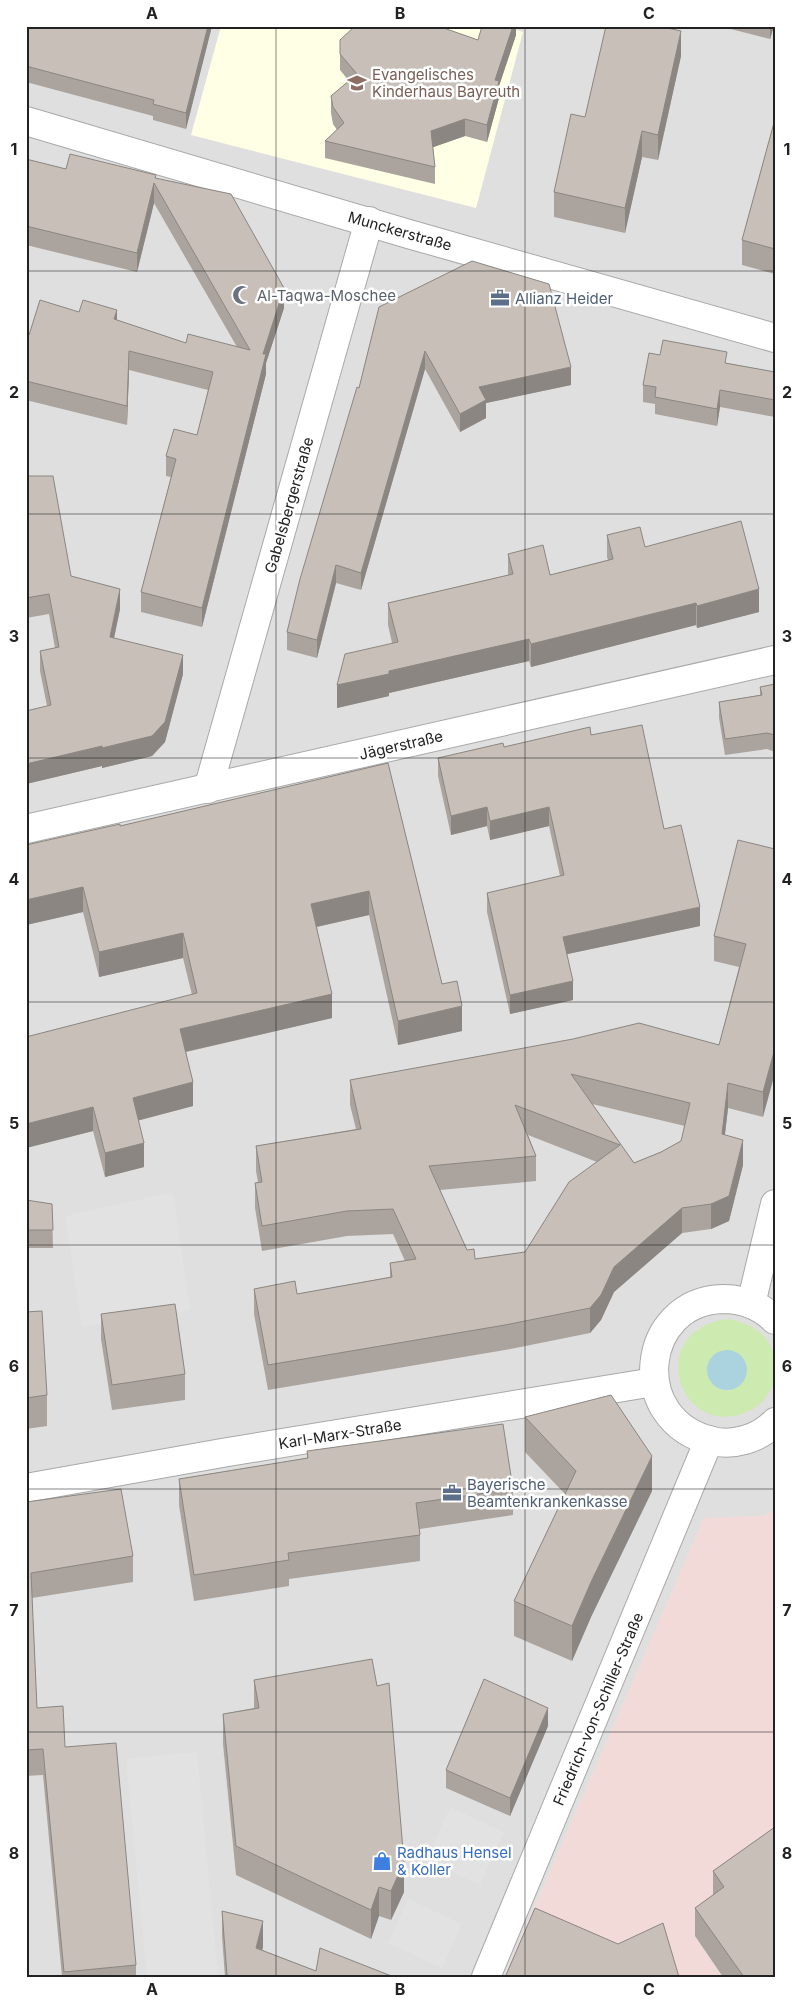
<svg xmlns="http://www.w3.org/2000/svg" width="801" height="2003" font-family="Inter,sans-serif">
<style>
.residential{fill:#e0dfdf}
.commercial{fill:#f2dad9}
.education{fill:#ffffe5}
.grass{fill:#cdebb0;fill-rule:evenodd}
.parking{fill:#e2e2e2}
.water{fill:#aad3df}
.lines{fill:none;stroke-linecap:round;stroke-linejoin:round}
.street-casing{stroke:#a9a9a9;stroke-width:30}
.street{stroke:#fff;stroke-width:28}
.wall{fill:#aba49e;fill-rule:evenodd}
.shaded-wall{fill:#8b8681}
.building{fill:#c7bfb8;stroke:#8b8681;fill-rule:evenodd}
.grid{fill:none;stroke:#222;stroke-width:1;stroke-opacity:0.55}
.labels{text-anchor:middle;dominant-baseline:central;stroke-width:5;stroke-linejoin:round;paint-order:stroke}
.education-label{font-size:15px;fill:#785e54;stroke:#fff;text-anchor:start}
.street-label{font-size:15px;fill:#222;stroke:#fff}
.worship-label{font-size:15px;fill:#5b616d;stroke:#fff;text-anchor:start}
.service-label{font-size:15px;fill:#4e5e75;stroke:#fff;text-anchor:start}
.shop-label{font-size:15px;fill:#366cbe;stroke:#fff;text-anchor:start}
.neatline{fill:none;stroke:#222;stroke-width:2}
.grid-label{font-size:16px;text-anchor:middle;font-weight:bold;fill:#222}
</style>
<rect width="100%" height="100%" fill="#f2efe9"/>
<path class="residential" d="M26 26H775V1510L763 1516 704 1519 504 1977H26Z"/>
<path class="commercial" d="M775 1510V1977H504L704 1518 763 1516Z"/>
<path class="education" d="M221 26H503L523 32 476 208 191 135Z"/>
<path class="grass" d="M727 1319C755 1323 775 1338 775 1368 775 1378 773 1388 766 1397 759 1407 746 1414 734 1416 674 1426 649 1330 727 1319ZM742 1356 747 1364V1373L729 1391 720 1389 712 1384Z"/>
<g class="parking">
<path d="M173 1192 190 1310 82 1327 65 1216Z"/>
<path d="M197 1752 218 1977H147L126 1759Z"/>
<path d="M450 1807 504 1832 480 1885 426 1861Z"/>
<path d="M408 1899 462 1924 442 1968 388 1943Z"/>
</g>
<circle class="water" cx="727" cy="1370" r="20"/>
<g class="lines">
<g class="street-casing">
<g id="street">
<path d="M26 121 412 235 775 338"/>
<path d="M208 789 369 221"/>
<path d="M26 829 775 660"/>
<path d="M751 1304 775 1204"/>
<path d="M775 1320C761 1306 743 1299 723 1299 640 1301 627 1421 712 1441 733 1446 759 1439 775 1422"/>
<path d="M26 1488 222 1453 654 1382"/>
<path d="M486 1977 709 1440"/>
</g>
</g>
<use href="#street" class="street"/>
</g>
<g class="wall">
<path d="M26 26H212L186 129 153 120V116L26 82Z"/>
<path d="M513 26H516V35L499 86V98L487 142 465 136 433 147 435 167V184L325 158V141L337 130 333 124 331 113V96L349 81 340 70V54L478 40Z"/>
<path d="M719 26H774L770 39Z"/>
<path d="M681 56 658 160 642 157 625 233 554 217V192L585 117Z"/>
<path d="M775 119V274L742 265V240Z"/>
<path d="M26 159 66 169 156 179 284 308 266 363V374L202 627 141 612V592L171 477 166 476V456L197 435 208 390 129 370 127 425 26 400V334L29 335 79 312 117 320 186 343 237 347 154 203 137 272 26 245Z"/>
<path d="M379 307 571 385 486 403V418L460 432 425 369 361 590 336 583 317 658 287 650V632L359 388Z"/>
<path d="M660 355 727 363 775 372V417L720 407 717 426 655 414V404L643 402V385Z"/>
<path d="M26 476 71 576 120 609 114 638 183 674 165 742 152 756 102 768V766L26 784V711L47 706 40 671V651L55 648 49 614 26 618Z"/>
<path d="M607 535 645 547 759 612 697 628 696 625 531 667 529 661 389 693V696L337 708 392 643 388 625V603L508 575V554L550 575 608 560 607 557Z"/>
<path d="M775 684V752L767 749 725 755 719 718V702L760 695V687Z"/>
<path d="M591 735 664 829 700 926 567 954 573 1000 510 1014 487 912V893L560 876 549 826 490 840 487 826 451 835 438 776V758L504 747Z"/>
<path d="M388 763 442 984 462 1031 398 1045 369 915 317 927 332 1018 186 1052 193 1106 138 1120 144 1167 105 1177 93 1131 26 1148V1037L192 995 183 958 99 977 83 912 26 925 120 826Z"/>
<path d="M775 849 763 1117 728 1108 725 1134 743 1165 729 1221 711 1229 682 1233 614 1292 601 1320 590 1333 505 1350 268 1390 254 1314V1289L297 1294 390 1277V1263L405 1261 393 1234 347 1236 262 1251 255 1208V1183L258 1182 256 1171V1146L356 1129 350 1105V1080L719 1045 739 967 714 961V936ZM592 1104 685 1126 681 1141 661 1152 634 1163ZM528 1135 597 1162 525 1252 475 1259 467 1250 440 1190 536 1181V1156Z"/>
<path d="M26 1200 52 1204 53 1248H26Z"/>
<path d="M26 1312 47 1395V1426L26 1429Z"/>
<path d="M101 1314 185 1374V1400L112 1410 101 1339Z"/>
<path d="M525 1417 652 1491 591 1617 572 1661 514 1636V1601L565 1494 525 1452Z"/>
<path d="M307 1451 513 1489V1515L420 1529V1561L289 1579V1586L194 1601 179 1505V1479L307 1458Z"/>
<path d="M26 1502 133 1556V1582L32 1598 37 1708 65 1747 136 1965V1977H62L43 1775 26 1776Z"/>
<path d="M254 1680 404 1892 391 1920 379 1916 371 1939 236 1875 223 1744V1714L254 1708Z"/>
<path d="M548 1726 510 1816 446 1788V1770Z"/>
<path d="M775 1827V1977H723L695 1936V1908L713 1895V1871Z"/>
<path d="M222 1911 263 1947 262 1950 316 1971 394 1977H225L222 1936Z"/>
</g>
<g class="shaded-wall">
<path d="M208 26H212L186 129V113Z"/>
<path d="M513 26H516V35L499 86V98L487 142V125L495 80Z"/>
<path d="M770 26H774L770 39Z"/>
<path d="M681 31V56L658 160V135Z"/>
<path d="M465 119V136L431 148V131Z"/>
<path d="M642 131V157L625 233V208Z"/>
<path d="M154 183V203L137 272V253Z"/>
<path d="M284 288V308L266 363V374L202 627V608L263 354Z"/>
<path d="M117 310V330L114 319Z"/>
<path d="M129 351V370L127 425V406Z"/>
<path d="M425 351V369L361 590V573Z"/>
<path d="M571 367V385L486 403V418L460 432V414L479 387Z"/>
<path d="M720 390V407L717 426V409Z"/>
<path d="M336 565V583L317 658V640Z"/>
<path d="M120 589V609L110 657V637Z"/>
<path d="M759 589V612L697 628V606Z"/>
<path d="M696 603V625L531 667V644Z"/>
<path d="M529 639V661L389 693V696L337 708V685L389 671Z"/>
<path d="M183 655V674L165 742 152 756 102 768V748Z"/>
<path d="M102 746V766L26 784V764Z"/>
<path d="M487 807V826L451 835V816Z"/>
<path d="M549 807V826L490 840V821Z"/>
<path d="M83 887V912L26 925V900Z"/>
<path d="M369 891V915L311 928V904Z"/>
<path d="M700 907V926L563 955V937Z"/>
<path d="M183 933V958L99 977V952Z"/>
<path d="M573 981V1000L510 1014V995Z"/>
<path d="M332 994V1018L180 1053V1029Z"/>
<path d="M462 1006V1031L398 1045V1021Z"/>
<path d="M775 1048V1073L763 1117V1092Z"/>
<path d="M193 1082V1106L133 1122V1098Z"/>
<path d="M728 1083V1108L722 1159V1134Z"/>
<path d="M93 1107V1131L26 1148V1124Z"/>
<path d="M743 1140V1165L729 1221 711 1229V1204Z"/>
<path d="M144 1143V1167L105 1177V1153Z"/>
<path d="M682 1208V1233L614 1292 601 1320 590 1333V1308L614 1267Z"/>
<path d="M652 1456V1491L591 1617 572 1661V1626L591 1582Z"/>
<path d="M548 1708V1726L510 1816V1798Z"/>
<path d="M404 1862V1892L391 1920V1891Z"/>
<path d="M379 1887V1916L371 1939V1910Z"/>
<path d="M263 1921V1947L256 1973V1948Z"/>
</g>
<g class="building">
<path d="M26 26H208L186 113 153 104 154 100 26 66Z"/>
<path d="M355 26H438L478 40 482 26H513L495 80 499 81 487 125 465 119 431 131 435 167 325 141 344 123 333 107 331 96 357 74 340 54V40Z"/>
<path d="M606 26H659L681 31 658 135 642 131 625 208 554 192 571 114 585 117Z"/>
<path d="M775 119V249L742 240Z"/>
<path d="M70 154 156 175 155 178 231 194 284 288 263 354H266L202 608 141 592 176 459 166 456 174 429 197 435 213 372 129 351 127 406 26 381V334L29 335 40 300 79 312 83 300 117 310 114 319 186 343 188 334 250 350 154 183 137 253 26 226V159L66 169Z"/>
<path d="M472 261 549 284 571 367 479 387 486 400 460 414 425 351 361 573 336 565 317 640 287 632 300 579 357 387 359 388 379 307Z"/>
<path d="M663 340 727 352 725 363 775 372V400L720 390 717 409 655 397 656 387 643 385 649 353 660 355Z"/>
<path d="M26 476H53L71 576 120 589 110 637 183 655 165 722 152 736 102 748V746L26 764V711L51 705 40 651 59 647 49 594 26 598Z"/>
<path d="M741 521 759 589 697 606 696 603 531 644 529 639 389 671V674L337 685 345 654 398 642 388 603 513 574 508 554 543 545 550 575 613 559 607 535 640 527 645 547Z"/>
<path d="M775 684V735L767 733 725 739 719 702 762 695 760 687Z"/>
<path d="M642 725 664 829 681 825 700 907 563 937 573 981 510 995 487 893 564 875 549 807 490 821 487 807 451 816 438 758 503 743 504 747 590 727 591 735Z"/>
<path d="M388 763 442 984 457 981 462 1006 398 1021 369 891 311 904 332 994 180 1029 193 1082 133 1098 144 1143 105 1153 93 1107 26 1124V1037L197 993 183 933 99 952 83 887 26 900V845L120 824V826Z"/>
<path d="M738 840 775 849V1048L763 1092 728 1083 722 1134 743 1140 729 1196 711 1204 682 1208 614 1267 601 1295 590 1308 505 1325 268 1365 254 1289 295 1281 297 1294 392 1277 390 1263 416 1259 393 1209 347 1211 262 1226 255 1183 262 1182 256 1146 361 1129 350 1080 573 1039 639 1023 719 1045 746 944 714 936ZM571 1074 690 1103 681 1141 661 1152 634 1163ZM515 1105 620 1145 569 1182 525 1252 475 1259 474 1249 467 1250 429 1166 536 1156Z"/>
<path d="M26 1200 52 1204 53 1230H26Z"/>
<path d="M175 1304 185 1374 112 1385 101 1314Z"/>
<path d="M42 1311 47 1395 26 1398V1312Z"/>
<path d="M611 1395 652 1456 591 1582 572 1626 514 1601 576 1471 525 1417Z"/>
<path d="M503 1424 513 1489 416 1503 420 1535 288 1553 289 1560 194 1575 179 1479 308 1458 307 1451Z"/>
<path d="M121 1489 133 1556 31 1573 37 1708 63 1706 65 1747 116 1743 136 1965 64 1972 43 1749 26 1750V1502Z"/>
<path d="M372 1659 377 1686 389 1683 404 1862 391 1891 379 1887 371 1910 236 1846 223 1714 259 1708 254 1680Z"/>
<path d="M484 1679 548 1708 510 1798 446 1770Z"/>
<path d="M775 1827V1977H744L695 1908 724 1887 713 1871Z"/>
<path d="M535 1908 618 1944 663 1923 679 1977H510L506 1975Z"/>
<path d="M222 1911 263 1921 256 1948 316 1971 320 1948 394 1977H232L227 1975Z"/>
</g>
<path class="grid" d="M276 26V1977M525 26V1977M26 271H775M26 514H775M26 758H775M26 1002H775M26 1245H775M26 1489H775M26 1732H775"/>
<defs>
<g id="school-bare" transform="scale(1.5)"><path d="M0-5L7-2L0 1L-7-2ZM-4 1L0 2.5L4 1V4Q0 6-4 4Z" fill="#8d6e63" stroke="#fff" stroke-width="2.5" paint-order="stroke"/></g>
<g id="mosque-bare" transform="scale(1.5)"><path d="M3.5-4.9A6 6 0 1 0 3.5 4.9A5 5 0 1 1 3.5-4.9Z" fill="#6b7280" stroke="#fff" stroke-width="2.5" paint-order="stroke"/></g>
<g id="office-bare" transform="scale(1.5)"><path d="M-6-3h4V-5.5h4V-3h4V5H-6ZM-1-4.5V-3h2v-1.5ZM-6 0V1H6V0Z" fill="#5c6f8a" stroke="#fff" stroke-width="2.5" paint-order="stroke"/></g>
<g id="shop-bare" transform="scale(1.5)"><path d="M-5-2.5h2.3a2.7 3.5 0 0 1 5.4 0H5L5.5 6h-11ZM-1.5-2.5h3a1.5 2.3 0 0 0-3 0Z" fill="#3f7fe0" stroke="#fff" stroke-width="2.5" paint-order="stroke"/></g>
</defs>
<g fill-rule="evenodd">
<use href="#school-bare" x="357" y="83"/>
<use href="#mosque-bare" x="242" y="295"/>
<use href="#office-bare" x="500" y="298"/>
<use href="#office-bare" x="452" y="1493"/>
<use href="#shop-bare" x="382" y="1861"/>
</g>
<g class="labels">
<g class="education-label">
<text x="372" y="74">Evangelisches<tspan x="372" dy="17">Kinderhaus Bayreuth</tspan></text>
</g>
<g class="street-label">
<text transform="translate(400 231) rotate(16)">Munckerstraße</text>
<text transform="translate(289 505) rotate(-74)">Gabelsbergerstraße</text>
<text transform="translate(401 745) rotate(-13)">Jägerstraße</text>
<text transform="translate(340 1434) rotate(-9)">Karl-Marx-Straße</text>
<text transform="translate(598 1709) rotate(-67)">Friedrich-von-Schiller-Straße</text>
</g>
<g class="worship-label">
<text x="257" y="295">Al-Taqwa-Moschee</text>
</g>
<g class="service-label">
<text x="515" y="298">Allianz Heider</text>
<text x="467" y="1484">Bayerische<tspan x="467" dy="17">Beamtenkrankenkasse</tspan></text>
</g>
<g class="shop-label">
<text x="397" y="1852">Radhaus Hensel<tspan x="397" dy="17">&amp; Koller</tspan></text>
</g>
</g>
<rect width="801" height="2003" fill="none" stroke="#ffffff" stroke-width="55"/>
<rect x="28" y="28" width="746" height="1948" class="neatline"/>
<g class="grid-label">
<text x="152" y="19">A</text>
<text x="400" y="19">B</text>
<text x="649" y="19">C</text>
<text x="14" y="155">1</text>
<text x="787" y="155">1</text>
<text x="14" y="398">2</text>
<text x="787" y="398">2</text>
<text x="14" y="642">3</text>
<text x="787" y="642">3</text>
<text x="14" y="885">4</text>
<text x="787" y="885">4</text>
<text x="14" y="1129">5</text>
<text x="787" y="1129">5</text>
<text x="14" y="1372">6</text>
<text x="787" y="1372">6</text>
<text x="14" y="1616">7</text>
<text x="787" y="1616">7</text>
<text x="14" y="1859">8</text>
<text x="787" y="1859">8</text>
<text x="152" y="1995">A</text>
<text x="400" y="1995">B</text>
<text x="649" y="1995">C</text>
</g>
</svg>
